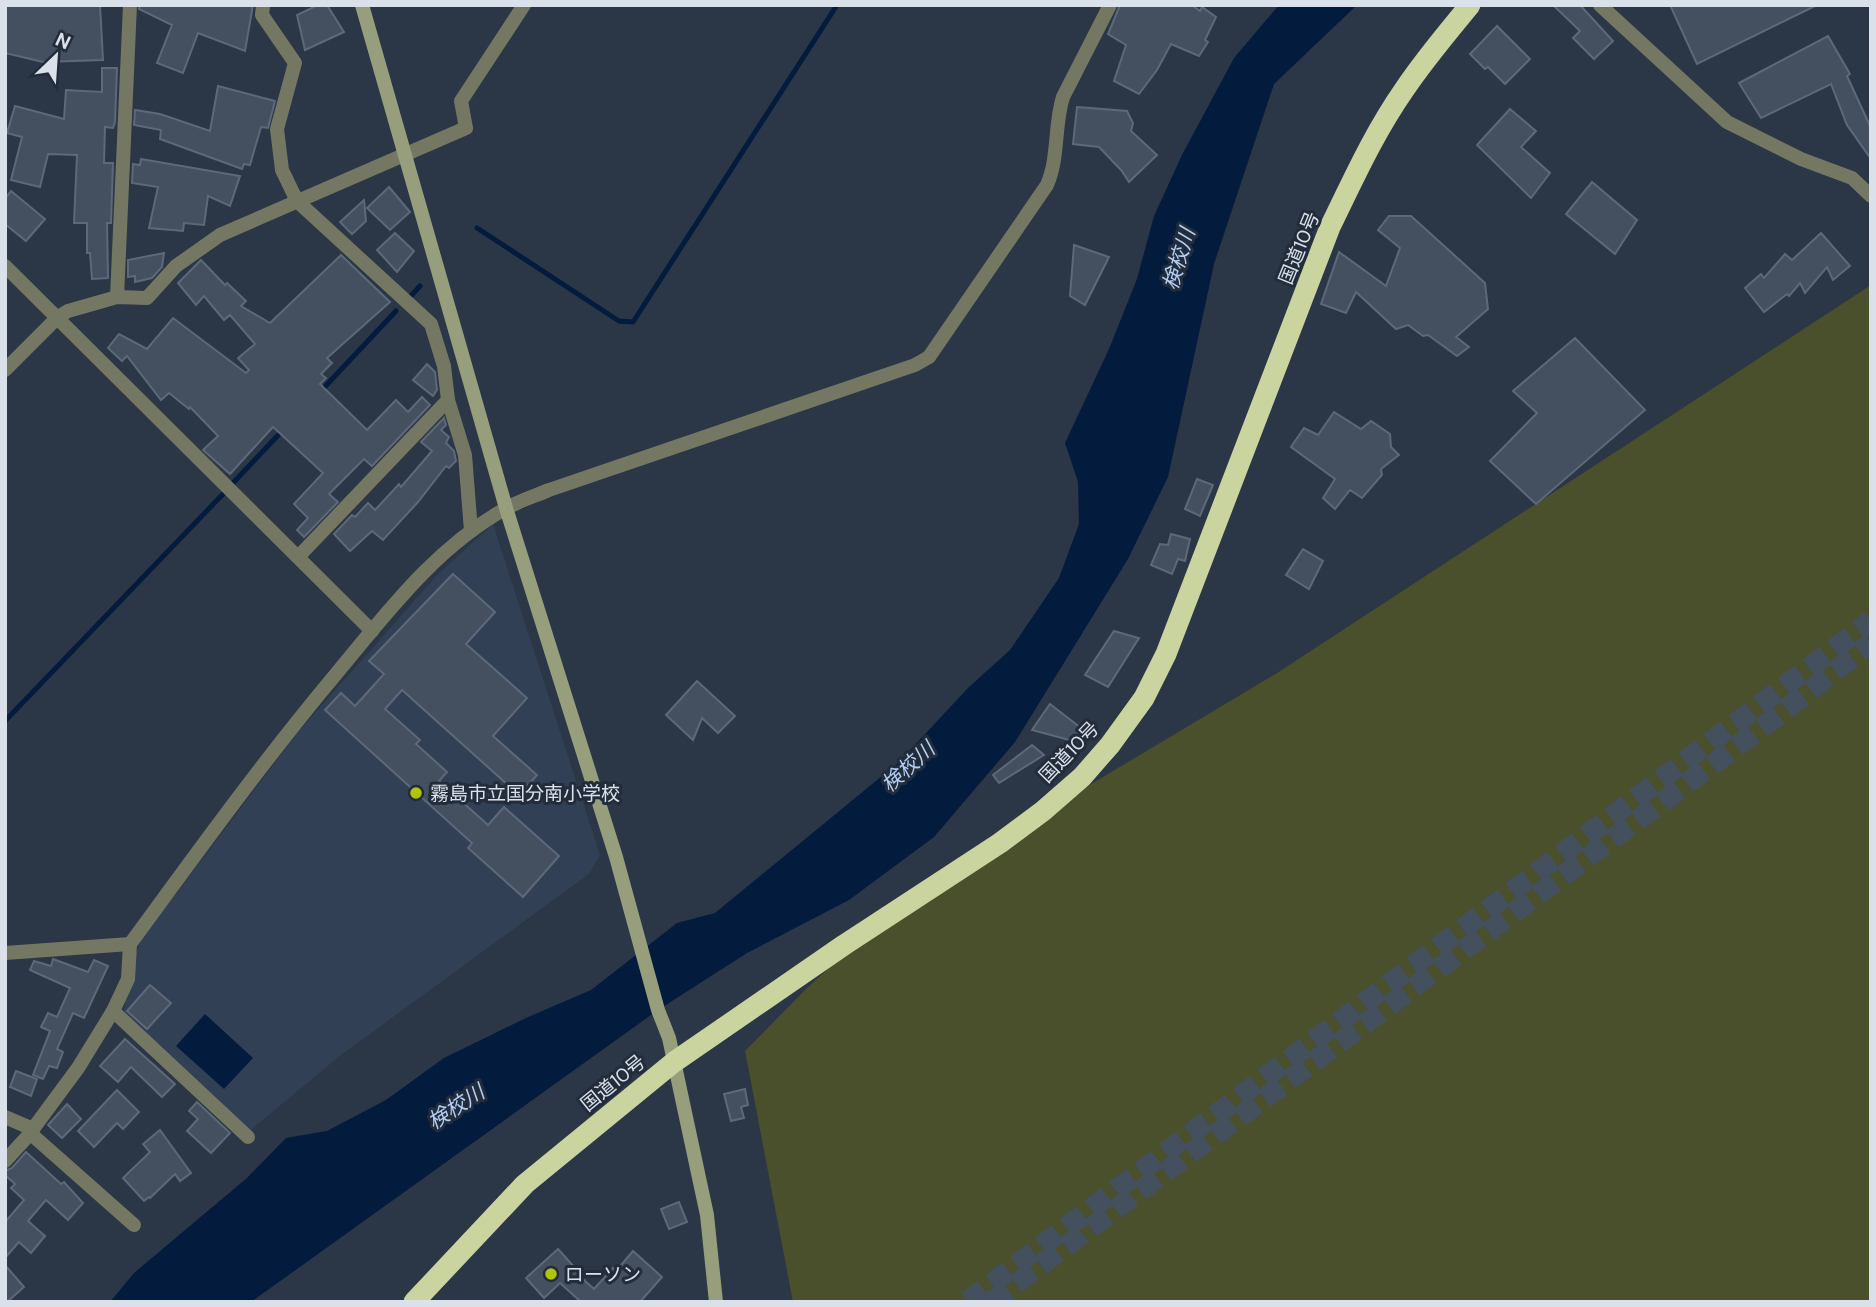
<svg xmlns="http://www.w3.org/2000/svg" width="1876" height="1307" font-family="'DM Sans','Noto Sans JP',sans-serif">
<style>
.built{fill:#314055}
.green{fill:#49502b}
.water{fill:#031b3c}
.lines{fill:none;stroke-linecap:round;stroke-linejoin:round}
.stream{stroke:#031b3c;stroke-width:5}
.building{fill:#445060;stroke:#5d697a;stroke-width:2}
.highway-tunnel{stroke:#45505f;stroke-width:21;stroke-dasharray:21 10;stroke-linecap:butt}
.street{stroke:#747863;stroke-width:14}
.secondary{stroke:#969e7c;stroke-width:14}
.highway{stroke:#c9d49f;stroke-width:21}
.poi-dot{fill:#b0c503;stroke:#222c3b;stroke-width:2.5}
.labels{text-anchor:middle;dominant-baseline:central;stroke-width:6;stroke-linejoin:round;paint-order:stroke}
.street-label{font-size:19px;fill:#dae1ea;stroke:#222c3b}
.poi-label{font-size:19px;fill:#dae1ea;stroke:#222c3b;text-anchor:start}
.water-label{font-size:21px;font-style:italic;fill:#b3cef4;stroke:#222c3b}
</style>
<rect width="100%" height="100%" fill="#2b3646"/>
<path class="built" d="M493 524 600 855 589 874 341 1055 246 1134 123 1015 132 963 141 940 298 732 437 575Z"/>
<path class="green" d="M1871 285V1298L1867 1302H793L745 1051 806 989 877 924 1026 823 1277 673Z"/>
<g class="water">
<path d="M1279 5H1357L1274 84 1214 264 1168 477 1128 559 1015 742 934 837 849 900 747 953 658 1010 251 1302H110L134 1273 247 1178 286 1138 327 1131 386 1100 444 1058 526 1018 591 990 677 923 715 913 899 762 968 688 1010 650 1059 578 1079 524 1078 482 1065 443 1109 349 1137 279 1154 216 1182 155 1234 58Z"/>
<path d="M205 1014 253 1058 224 1089 176 1046Z"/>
</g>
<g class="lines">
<g class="stream">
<path d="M477 228 619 321 633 322 837 5"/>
<path d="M408 299 420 286"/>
<path d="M319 393 396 311"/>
<path d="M232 484 283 430"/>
<path d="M5 721 223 494"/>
</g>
</g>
<g class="building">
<path d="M5 5H100L103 60 43 62 5 53Z"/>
<path d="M140 5H253L245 51 198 33 183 73 157 63 172 25 139 9Z"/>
<path d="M318 5H327L344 32 305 50 297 15Z"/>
<path d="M1120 5H1192L1200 11 1202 7 1216 17 1205 40 1208 42 1199 56 1171 44 1157 70 1139 94 1114 81 1126 45 1108 34Z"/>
<path d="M1553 5H1580L1613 41 1594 59 1573 38 1580 31Z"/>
<path d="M1670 5H1817L1697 64Z"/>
<path d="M1497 26 1530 59 1505 84 1488 67 1485 69 1470 54Z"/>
<path d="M1828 36 1850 74 1847 76 1871 128V159L1847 125 1831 84 1761 118 1739 83Z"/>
<path d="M102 68H117L115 122 113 128 105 127 104 163H113L111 223H107L108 278 92 279 90 253H87V223H74L77 155 48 154 40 187 11 180 22 137 7 133 15 106 64 119 66 90 102 92Z"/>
<path d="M218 86 275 101 268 128 261 127 250 165 244 164 242 169 160 139 161 130 134 125 135 110 160 114 210 131Z"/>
<path d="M1077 107 1127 111 1133 123 1131 131 1157 155 1129 182 1121 170 1099 147 1073 144Z"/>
<path d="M1510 109 1536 131 1521 147 1550 173 1531 198 1477 145Z"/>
<path d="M141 159 240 176 230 206 208 196 204 225 184 223 183 231 149 228 158 187 132 183 133 164 140 165Z"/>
<path d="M1592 182 1637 220 1615 254 1566 214Z"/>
<path d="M389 187 410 212 390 230 367 208Z"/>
<path d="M11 191 45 219 26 241 5 224V199Z"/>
<path d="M364 200 366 221 352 234 340 222Z"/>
<path d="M1389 216H1411L1485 283 1488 309 1456 337 1469 347 1457 356 1428 335 1423 336 1408 325 1396 329 1356 292 1346 313 1321 304 1339 252 1386 286 1400 248 1378 230Z"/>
<path d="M395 233 414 251 397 272 377 250Z"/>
<path d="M1821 233 1850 266 1833 280 1827 267 1805 293 1800 283 1789 296 1787 294 1764 312 1745 288 1761 274 1764 278 1785 254 1792 260Z"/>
<path d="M1074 245 1109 257 1085 305 1070 296Z"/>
<path d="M164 253 162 267 152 278 135 282V276L128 277V260Z"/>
<path d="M341 255 390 302 327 358 332 363 321 374 326 378 320 384 367 430 396 400 408 412 422 397 430 405 372 466 364 459 329 494 338 502 304 537 297 530 308 518 294 504 323 473 273 427 230 474 203 450 218 436 190 407 189 409 169 393 161 400 127 356 122 361 108 348 119 334 147 349 173 318 246 373 249 370 238 358 255 344 230 315 224 320 204 296 196 305 178 283 201 260 225 285 227 283 246 301 241 306 270 323Z"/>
<path d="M1575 338 1645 410 1536 504 1490 461 1537 413 1513 391Z"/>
<path d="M427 364 435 372 437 390 433 396 413 380Z"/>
<path d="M1334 412 1361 429 1371 421 1390 434 1391 447 1399 455 1381 469 1382 475 1362 498 1350 490 1335 509 1323 498 1335 479 1291 447 1304 428 1318 435Z"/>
<path d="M444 418 446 425 441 430 449 437 446 443 454 451 456 461 449 468 446 466 418 502 383 540 372 531 350 551 334 534 352 515 355 517 368 503 375 510 399 484 401 487 432 451 421 442Z"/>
<path d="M1197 479 1213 485 1200 516 1185 509Z"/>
<path d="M1171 534 1190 539 1185 561 1178 559 1172 574 1151 565 1160 544 1168 545Z"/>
<path d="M1303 549 1323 561 1309 589 1286 575Z"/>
<path d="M453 574 495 612 466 644 527 698 493 736 537 775 519 795 402 690 385 709 420 740 416 744 447 772 439 781 488 825 504 807 559 856 523 897 468 848 472 843 325 710 341 693 355 706 384 674 369 661Z"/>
<path d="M1114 631 1139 638 1108 687 1085 675Z"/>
<path d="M697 681 735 716 718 733 702 718 693 740 666 715Z"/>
<path d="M1050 704 1081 728 1073 741 1032 730Z"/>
<path d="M1032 745 1044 755 999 783 993 775Z"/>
<path d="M53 959 88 972 94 960 108 966 84 1018 73 1013 57 1049 63 1052 57 1068 49 1066 43 1079 33 1075 50 1031 41 1027 48 1013 57 1017 70 988 30 970 34 961 51 966Z"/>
<path d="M150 985 171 1003 147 1029 127 1011Z"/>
<path d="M125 1039 175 1084 162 1097 131 1067 118 1082 100 1066Z"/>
<path d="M16 1071 37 1079 31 1096 10 1087Z"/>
<path d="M745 1089 748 1105 741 1107 744 1118 731 1121 724 1094Z"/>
<path d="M117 1090 139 1112 123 1129 117 1123 94 1147 78 1131Z"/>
<path d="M197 1102 230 1133 211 1153 187 1131 198 1119 189 1111Z"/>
<path d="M67 1104 81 1119 62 1138 48 1125Z"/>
<path d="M160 1130 191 1173 180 1181 175 1174 150 1198 149 1197 144 1201 123 1178 150 1152 143 1144Z"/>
<path d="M26 1152 61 1184 64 1182 83 1203 68 1220 46 1200 28 1221 45 1236 31 1253 19 1242 5 1258V1222L24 1200 11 1188 15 1184 5 1175V1171L12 1168Z"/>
<path d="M679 1202 687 1222 669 1229 661 1209Z"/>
<path d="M558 1249 576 1269 574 1271 594 1289 613 1268 616 1271 633 1251 662 1277 640 1302H581L560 1283 544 1298 526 1278Z"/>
<path d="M5 1265 24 1287 7 1302H5Z"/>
</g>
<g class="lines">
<g class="highway-tunnel">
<path d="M967 1302 1871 621"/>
<path d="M991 1302 1771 721 1871 643"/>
</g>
<g class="street">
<path d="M263 5 262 15 295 63 277 129 282 170 297 201 431 324 444 366 448 400 465 455 471 531"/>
<path d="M1600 5 1727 122 1801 159 1852 178 1871 196"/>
<path d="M5 266 372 631"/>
<path d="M117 297 130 5"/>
<path d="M5 370 58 317 68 311 117 297 147 298 176 266 220 235 466 128 461 101 524 5"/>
<path d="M299 556 448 400"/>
<path d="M5 953 130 944"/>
<path d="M113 1011 248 1137"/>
<path d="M5 1117 33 1129"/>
<path d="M30 1133 134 1225"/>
<path d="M5 1161 27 1137 78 1068 113 1011 128 979 130 944C197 853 263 761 336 674 386 614 435 548 505 509 519 501 535 496 549 490L915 365 929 357 1047 185C1059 158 1054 125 1063 97L1110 5"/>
</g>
<path class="secondary" d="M362 5 506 508 616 857 658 1010 669 1038 707 1215 716 1302"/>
<path class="highway" d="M414 1302 525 1184 674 1062 844 945 1000 843 1043 811 1082 777 1110 745 1144 698 1166 654 1330 227C1353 180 1374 133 1404 90 1424 60 1447 33 1470 5"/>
</g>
<g class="poi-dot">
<circle cx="416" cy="793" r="7"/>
<circle cx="551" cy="1274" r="7"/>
</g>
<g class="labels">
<g class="street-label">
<text transform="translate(1299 248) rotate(-68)">国道10号</text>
<text transform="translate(1069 752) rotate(-46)">国道10号</text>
<text transform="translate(613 1083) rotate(-39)">国道10号</text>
</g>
<g class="poi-label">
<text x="430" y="793">霧島市立国分南小学校</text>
<text x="565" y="1274">ローソン</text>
</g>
<g class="water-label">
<text transform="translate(1179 259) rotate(-73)">検校川</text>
<text transform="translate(908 767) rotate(-42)">検校川</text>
<text transform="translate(456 1107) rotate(-33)">検校川</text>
</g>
</g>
<rect width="1876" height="1307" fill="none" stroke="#dae1ea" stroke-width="14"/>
<g transform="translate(56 56) rotate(25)" stroke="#222c3b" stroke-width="5" paint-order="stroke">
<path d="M0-5L12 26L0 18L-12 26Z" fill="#dae1ea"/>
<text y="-10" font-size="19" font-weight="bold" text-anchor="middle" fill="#dae1ea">N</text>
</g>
</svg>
